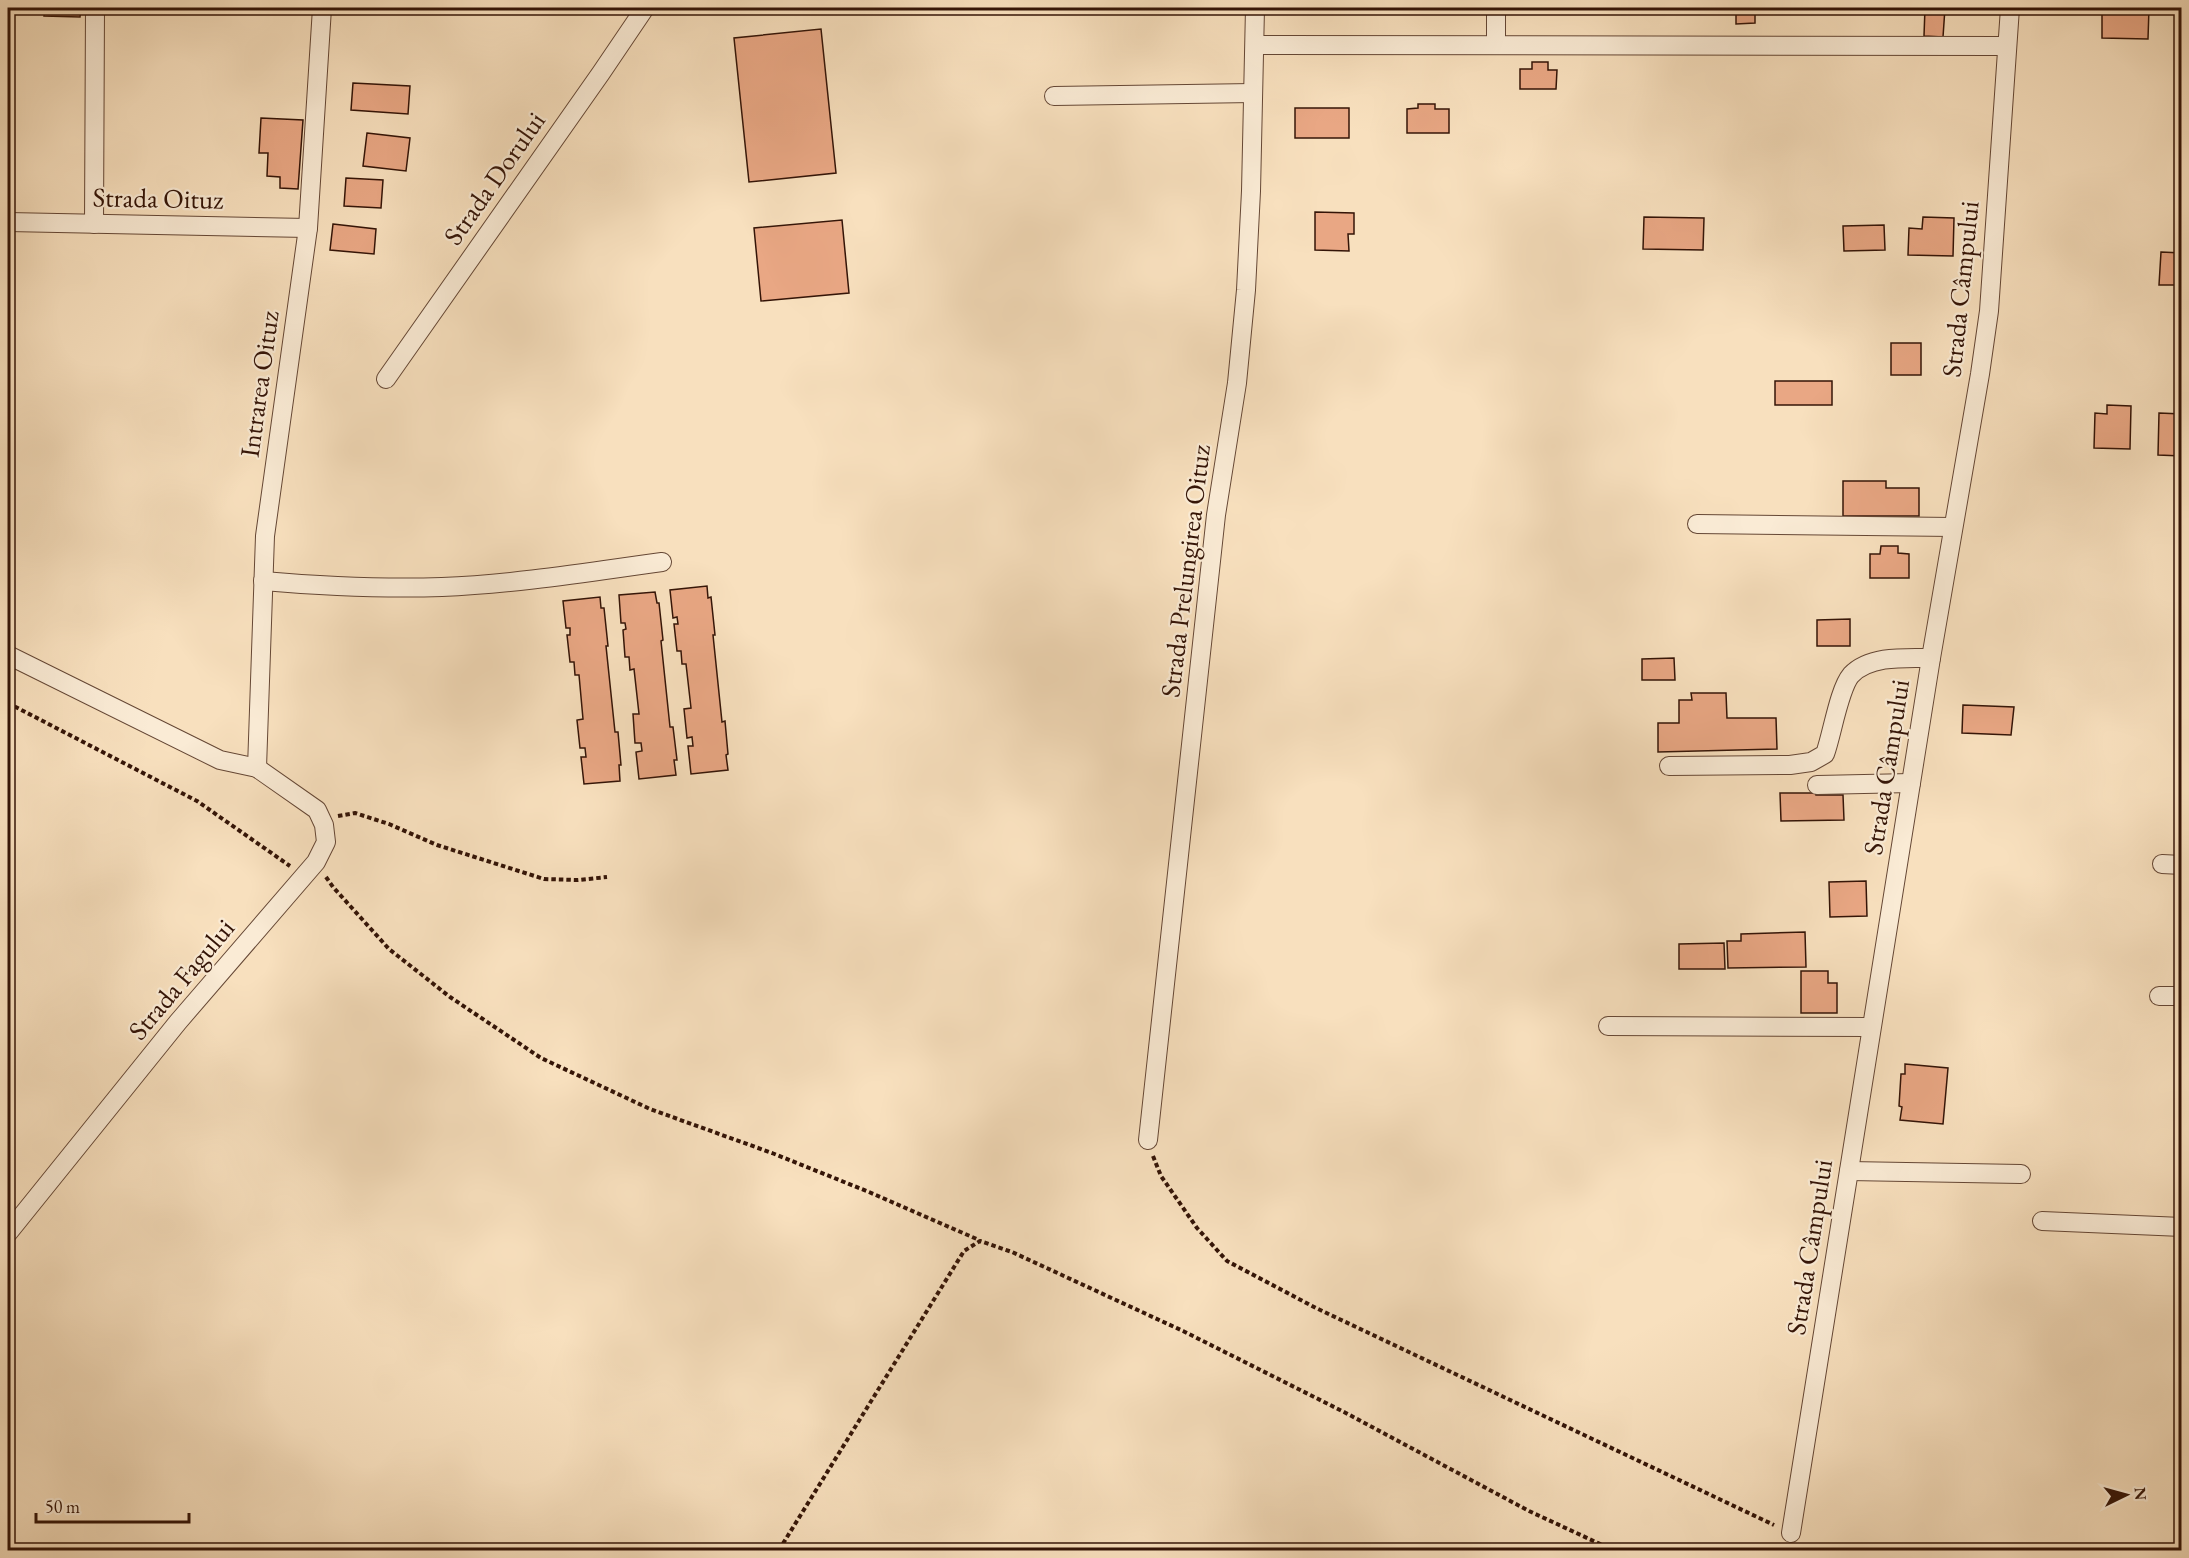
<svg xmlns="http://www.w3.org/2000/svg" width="2189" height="1558" font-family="'EB Garamond',serif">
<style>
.building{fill:#e9a784;stroke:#341407;stroke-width:1.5}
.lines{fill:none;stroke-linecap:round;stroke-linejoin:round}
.minor-casing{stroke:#654735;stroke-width:20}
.path{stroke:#341407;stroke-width:4;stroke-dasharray:4.5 3;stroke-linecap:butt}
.minor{stroke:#faebd5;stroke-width:18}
.labels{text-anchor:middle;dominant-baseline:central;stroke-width:4.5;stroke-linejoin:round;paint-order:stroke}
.street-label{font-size:27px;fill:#341407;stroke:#faebd5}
</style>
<rect width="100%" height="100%" fill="#f8e0be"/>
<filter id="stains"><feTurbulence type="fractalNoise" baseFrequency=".00333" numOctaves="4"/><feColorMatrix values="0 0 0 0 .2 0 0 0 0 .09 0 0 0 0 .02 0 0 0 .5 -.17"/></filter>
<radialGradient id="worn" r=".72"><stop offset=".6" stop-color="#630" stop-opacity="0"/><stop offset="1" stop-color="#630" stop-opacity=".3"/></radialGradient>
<g class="building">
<path d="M45 8H81L80 17 44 16Z"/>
<path d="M364 8H398V11L364 10Z"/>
<rect x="1513" y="8" width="38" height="6"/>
<path d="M1736 8H1755V23L1736 24Z"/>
<path d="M1925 8H1945L1943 37 1924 36Z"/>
<path d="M2102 8H2149L2148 39 2102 38Z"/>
<path d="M821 29 836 173 749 182 734 38Z"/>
<path d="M1532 62H1548V70H1557L1556 89H1520V69H1532Z"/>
<path d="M353 83 410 86 408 114 351 110Z"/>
<path d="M1418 104H1435V109H1449V133H1407V109L1418 108Z"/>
<rect x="1295" y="108" width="54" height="30"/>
<path d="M261 118 303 120 298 189 280 188V177L267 176 268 153H259Z"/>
<path d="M367 133 410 138 406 171 363 166Z"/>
<path d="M346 178 383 180 381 208 344 206Z"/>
<path d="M1315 212 1354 213V234H1348L1349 251 1315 250Z"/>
<path d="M1644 217 1704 218 1703 250 1643 249Z"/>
<path d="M1923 217 1954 218 1953 256 1908 255 1909 228 1922 229Z"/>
<path d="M842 220 849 293 761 301 754 228Z"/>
<path d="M333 224 376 229 374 254 330 250Z"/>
<path d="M1884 225 1885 250 1844 251 1843 226Z"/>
<path d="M2161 252 2182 253V285H2159Z"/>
<rect x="1891" y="343" width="30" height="32"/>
<rect x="1775" y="381" width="57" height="24"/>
<path d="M2107 405 2131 406 2130 449 2094 448 2095 413 2107 414Z"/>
<path d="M2159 413 2182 414V456L2158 455Z"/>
<path d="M1843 481H1886V488H1919V516H1843Z"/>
<path d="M1881 546H1898V553L1909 554V578H1870V554H1880Z"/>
<path d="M707 586 708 598 711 597 715 635H713L722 722 725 721 728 754 726 755 728 770 691 774 688 746H693L692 737 687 738 684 709 691 708 686 664H682L681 651H677L674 624H678L677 617 673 618 670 590Z"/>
<path d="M655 592 657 603H659L663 640 661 641 670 727H673L677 760H674L676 775 639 779 636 752 642 751 641 743H635L633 714H639L634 669 630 670 629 657H625L623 630 626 629 625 623H621L619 595Z"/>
<path d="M600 597 601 608H604L608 646H606L615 732H618L621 765H619L620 781 584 784 581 757H586L585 748H580L577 720 583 719 579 675H575L574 662H570L567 635H570V628H566L563 601Z"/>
<path d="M1850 619V646H1817V620Z"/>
<path d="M1674 658 1675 680H1642V659Z"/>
<path d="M1691 693H1726L1727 718H1776L1777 749 1658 752V723H1679V700H1692Z"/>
<path d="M1963 705 2014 707 2011 735 1962 733Z"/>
<path d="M1780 793H1816V795H1843L1844 820 1781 821Z"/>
<path d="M1866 881 1867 916 1830 917 1829 882Z"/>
<path d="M1805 932 1806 967 1728 968 1727 941H1741V934Z"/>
<path d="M1724 943 1725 969H1679V944Z"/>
<path d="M1801 971H1828V983H1837V1013H1801Z"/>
<path d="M1905 1064 1948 1068 1943 1124 1900 1120 1902 1107 1899 1106 1901 1074H1905Z"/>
</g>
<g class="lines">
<g class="minor-casing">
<g id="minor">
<path d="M1496 8V45"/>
<path d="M1255 45 2007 46"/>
<path d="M1054 96 1253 93"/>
<path d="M8 222 308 228"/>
<path d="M94 224 95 8"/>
<path d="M386 379 601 73 645 8"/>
<path d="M1697 524 1953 527"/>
<path d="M263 581C322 586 383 589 442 587 516 584 589 572 662 562"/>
<path d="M8 655 220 760 257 768 317 810 324 825 326 842 316 862 178 1022 8 1233"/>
<path d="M1669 766 1790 765 1811 762 1825 754C1832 735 1839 689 1851 675 1870 655 1906 658 1931 658"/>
<path d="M257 768 265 536 308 228 322 8"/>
<path d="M1817 785 1911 783"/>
<path d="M2162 864 2182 865"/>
<path d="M2159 996H2182"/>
<path d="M1608 1026 1871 1027"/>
<path d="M1148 1140 1216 515 1237 383 1246 290 1251 191 1255 8"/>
<path d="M1849 1171 2021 1174"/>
<path d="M2042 1221 2182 1227"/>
<path d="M1791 1533 1931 658 1980 374 1989 311 2010 8"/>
</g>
</g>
<g class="path">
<path d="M8 703 197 801 290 866"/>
<path d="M338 816 355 813 389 824 437 845 544 879 578 880 607 877"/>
<path d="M326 877 333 887 389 949 450 997 541 1058 650 1109 772 1153 869 1192 979 1240"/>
<path d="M1153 1156 1161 1176 1197 1228 1227 1261 1316 1308 1774 1525"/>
<path d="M779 1550 964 1251 980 1241 1012 1252 1183 1331 1344 1412 1529 1511 1613 1550"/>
</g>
<use href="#minor" class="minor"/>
</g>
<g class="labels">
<g class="street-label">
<text transform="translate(494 178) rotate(-55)">Strada Dorului</text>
<text transform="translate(158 198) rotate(1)">Strada Oituz</text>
<text transform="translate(1960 289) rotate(-84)">Strada Câmpului</text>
<text transform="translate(259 384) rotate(-82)">Intrarea Oituz</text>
<text transform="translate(1185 571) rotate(-83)">Strada Prelungirea Oituz</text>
<text transform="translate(1886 767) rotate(-81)">Strada Câmpului</text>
<text transform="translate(181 979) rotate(-50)">Strada Fagului</text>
<text transform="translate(1809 1247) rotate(-81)">Strada Câmpului</text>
</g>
</g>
<rect width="2189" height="1558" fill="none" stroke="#f8e0be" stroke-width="30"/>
<rect x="9" y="9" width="2171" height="1540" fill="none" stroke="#341407" stroke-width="3"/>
<rect x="15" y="15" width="2159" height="1528" fill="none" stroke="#341407" stroke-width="1.5"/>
<g transform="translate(2126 1495) rotate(85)" stroke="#faebd5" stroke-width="4.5" paint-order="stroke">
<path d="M0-4.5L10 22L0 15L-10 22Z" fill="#341407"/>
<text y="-9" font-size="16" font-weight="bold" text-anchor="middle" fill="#341407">N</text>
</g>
<path d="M36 1513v9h153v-9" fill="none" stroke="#341407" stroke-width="3"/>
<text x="45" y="1513" font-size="18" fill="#341407" stroke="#faebd5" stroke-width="4.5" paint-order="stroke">50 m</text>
<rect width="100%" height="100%" filter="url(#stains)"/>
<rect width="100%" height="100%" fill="url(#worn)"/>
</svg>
